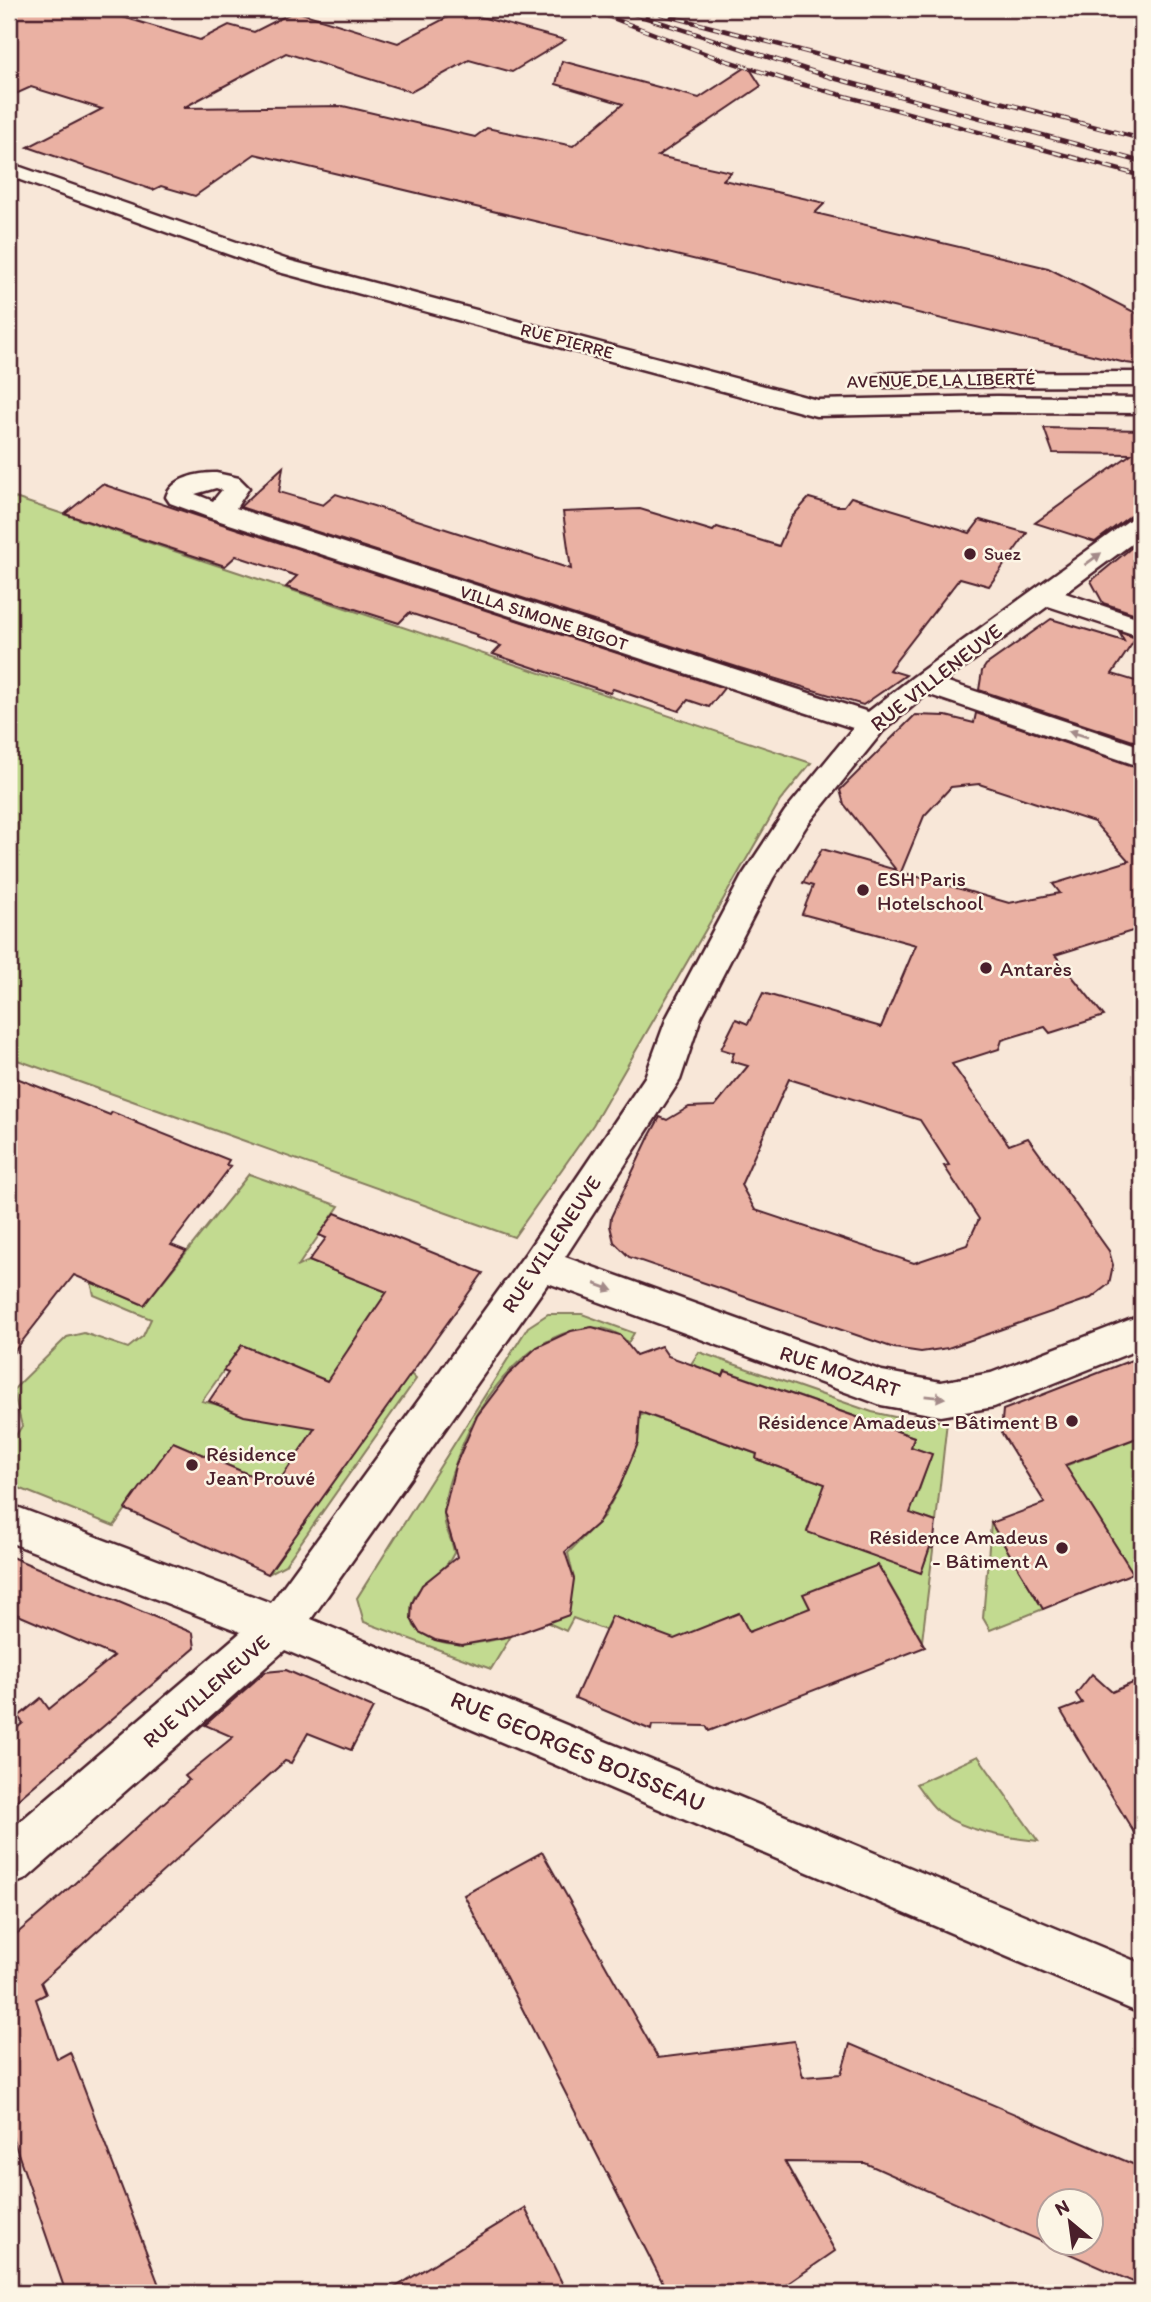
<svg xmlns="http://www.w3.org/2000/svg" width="1151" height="2302" font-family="Itim,sans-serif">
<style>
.green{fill:#c2da90;stroke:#867c5e;stroke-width:2}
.building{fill:#eab1a3;stroke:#4a1f2b;stroke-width:2;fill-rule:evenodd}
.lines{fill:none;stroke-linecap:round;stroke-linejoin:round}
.minor-casing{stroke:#4a1f2b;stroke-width:5}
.minor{fill:#fcf5e5;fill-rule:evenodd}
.rail-casing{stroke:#4a1f2b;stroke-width:4.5}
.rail{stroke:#fcf5e5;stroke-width:2.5;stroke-dasharray:9;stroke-linecap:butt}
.oneway{fill:#a38a88}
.poi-dot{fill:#4a1f2b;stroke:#fcf5e5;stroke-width:2.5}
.labels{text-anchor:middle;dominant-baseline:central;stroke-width:5;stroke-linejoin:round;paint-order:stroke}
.far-street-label{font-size:18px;fill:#4a1f2b;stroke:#fcf5e5}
.far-poi-label{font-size:18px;fill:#4a1f2b;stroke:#fcf5e5;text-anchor:start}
.street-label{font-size:21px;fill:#4a1f2b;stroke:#fcf5e5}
.poi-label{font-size:21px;fill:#4a1f2b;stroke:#fcf5e5;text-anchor:start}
.near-street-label{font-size:24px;fill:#4a1f2b;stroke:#fcf5e5}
</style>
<rect width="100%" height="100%" fill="#f8e7d8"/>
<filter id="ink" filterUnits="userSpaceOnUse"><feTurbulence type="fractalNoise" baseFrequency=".0143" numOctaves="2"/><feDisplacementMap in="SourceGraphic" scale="14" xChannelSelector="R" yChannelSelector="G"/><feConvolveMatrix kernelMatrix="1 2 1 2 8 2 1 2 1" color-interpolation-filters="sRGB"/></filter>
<g filter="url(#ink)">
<g class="green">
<path d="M9 496 811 763 780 801 593 1125 514 1237 9 1057Z"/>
<path d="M249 1174 339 1206 298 1266 309 1261 387 1292 349 1348 411 1374 416 1379 285 1565 268 1574 387 1406 242 1345 202 1401 315 1428 276 1486 173 1442 114 1526 9 1484V1446L22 1426 13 1390 67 1337 84 1333 128 1348 143 1336 151 1319 94 1295 91 1282 144 1305Z"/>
<path d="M548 1314H582L634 1333 628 1343C618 1330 601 1326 585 1328 520 1338 474 1407 455 1465 449 1481 441 1506 445 1523 447 1533 453 1542 454 1553 442 1581 400 1584 414 1626 440 1653 479 1644 511 1636L491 1669 364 1622 357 1598 528 1327Z"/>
<path d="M699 1352 872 1412 913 1421H947L936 1522 919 1516 911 1540 817 1506 807 1531 921 1573 930 1547 933 1550 922 1641 887 1580 749 1632 739 1613 698 1630 709 1654 612 1616 605 1630 573 1618 566 1631 544 1621 574 1579 568 1553 604 1516 620 1486 638 1443 639 1416 645 1414 757 1454 756 1459 836 1488 916 1499 931 1454 911 1447 914 1437 726 1371 723 1376 691 1364Z"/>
<path d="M1142 1436V1569L1133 1573 1065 1466Z"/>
<path d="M991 1523 1043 1609 990 1630 983 1618Z"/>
<path d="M978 1756 1038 1841C1009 1838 960 1831 937 1810 929 1803 923 1793 916 1784Z"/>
</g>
<g class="building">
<path d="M9 9H96L200 40 229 25 254 32 295 11 398 43 459 11 565 40 512 72 469 60 411 92 286 53 183 108 343 106 475 137 487 128 573 146 623 104 556 84 562 61 699 98 748 66 761 86 658 156 731 172 723 180 825 203 815 213 1048 268 1142 316V365L1126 363 255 154 195 196 161 186 153 190 28 147 102 109 31 87 9 97Z"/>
<path d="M1044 428 1142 430V514L1130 516 1095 542 1035 523 1131 454 1053 453Z"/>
<path d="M283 467 279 492 323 505 336 494 571 569 563 512 640 509 713 531 717 527 779 546 791 518 809 498 837 506H844L851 497 970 533 980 520 1027 533 989 586 960 578 889 670 906 675 863 705 740 668 240 507Z"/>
<path d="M102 484 207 519 724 688 709 707 688 700 679 711 613 689 610 693 493 654 501 646 476 637 478 635 409 613 399 623 286 587 297 576 236 556 225 566 65 514Z"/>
<path d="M1142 539V616L1103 603 1091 581Z"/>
<path d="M1051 619 1124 641 1119 632 1136 638 1112 674 1142 683V744L979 690 982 671 986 665Z"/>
<path d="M976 713 1142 769V928L1055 955 1104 1016 1050 1033 1045 1027 1002 1040 999 1049 952 1064 1009 1145 1028 1138 1109 1251 1113 1265 1109 1284 1091 1298 948 1348 921 1352 894 1348 629 1257 614 1242 610 1226 611 1217 649 1137 660 1117 667 1120 689 1107 715 1106 748 1066 731 1061 734 1053 721 1049 736 1019 748 1024 763 993 881 1027 916 945 802 914 813 886 803 883 822 849 896 870 844 804 840 790 915 715 946 716 974 723ZM979 784 1094 822 1129 861 1053 884 1060 893 1009 903 901 872 924 816 951 787ZM789 1079 920 1120 949 1165 944 1166 979 1219 967 1245 914 1263 755 1210 741 1185Z"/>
<path d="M9 1075 110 1115 112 1112 137 1122 136 1123 229 1160 226 1165 231 1166 171 1245 186 1251 144 1305 74 1275 9 1358Z"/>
<path d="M335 1213 483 1273 268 1574 125 1509 173 1442 276 1486 315 1428 244 1416 209 1401 228 1373 223 1371 242 1345 327 1381 387 1292 309 1261 326 1238 319 1235Z"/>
<path d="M592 1327 620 1335 636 1355 661 1346 668 1356 723 1376 725 1371 914 1437 911 1447 932 1454 910 1513 936 1522 933 1548 930 1547 921 1573 807 1532 825 1484 756 1459 757 1454 640 1412 638 1443 620 1486 598 1523 565 1552 574 1579 569 1615 511 1636 462 1645 435 1640 419 1632 411 1619 412 1603 422 1585 457 1557 444 1513 455 1466 477 1416 508 1375 537 1347 571 1331Z"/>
<path d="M1142 1356V1436L1065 1465 1133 1573 1043 1609 991 1523 1045 1503 1001 1432 1003 1410Z"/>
<path d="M9 1556 193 1633 195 1648 9 1807V1735L23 1723 18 1717 41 1698 49 1709 114 1656 9 1611Z"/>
<path d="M878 1565 925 1647 709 1731 706 1726 652 1725 651 1730 575 1698 612 1616 674 1639 739 1613 749 1632 810 1608 803 1594Z"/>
<path d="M286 1670 373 1708 351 1750 308 1733 291 1763 285 1761 41 1982 46 1994 36 1999 57 2059 70 2052 162 2293H66L9 2127V1933L13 1932 14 1936 54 1902 189 1780 185 1776 233 1737 205 1725 265 1672Z"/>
<path d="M1092 1674 1112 1692 1142 1679V1846L1061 1711 1082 1703 1076 1694Z"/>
<path d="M542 1852 658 2058 794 2041 803 2077 841 2074 850 2044 1142 2168V2286L865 2163 785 2162 835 2251 774 2293H668L464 1895ZM1049 2201H1091V2243H1049Z"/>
<path d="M525 2208 567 2293H386Z"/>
</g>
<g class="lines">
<g class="minor-casing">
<g id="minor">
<path d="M9 163 291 261 817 400 997 396 1142 398V413L997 412 816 416 275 271 9 176Z"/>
<path d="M1142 372V386L885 387 876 385 873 380 876 375 885 373Z"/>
<path d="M216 473 239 478 249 488 236 508 868 712 913 677 1132 518 1142 516V536L1065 593 1142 619V637L1048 606 945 681 1142 747V767L927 694 883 731 807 825 773 878 701 1017 680 1080 565 1257 882 1371 941 1382 991 1373 1142 1315V1348L994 1407 941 1416 881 1405 548 1283 311 1619 1142 1964V2014L285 1650 26 1879 9 1886V1831L241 1632 9 1542V1504L271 1603 526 1253 645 1077 667 1017 742 876 785 811 853 728 208 517 170 503 166 497C172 478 197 473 216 473ZM216 488 222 490 213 501 195 494Z"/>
</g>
</g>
<use href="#minor" class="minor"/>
<g class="rail-casing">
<g id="rail">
<path d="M589 9 712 56 793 82 1142 176"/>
<path d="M619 9 833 78 1142 162"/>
<path d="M661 14 1142 139"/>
</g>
</g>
<use href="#rail" class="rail"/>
</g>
<defs><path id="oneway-solid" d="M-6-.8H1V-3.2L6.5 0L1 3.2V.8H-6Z" transform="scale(1.75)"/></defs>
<g class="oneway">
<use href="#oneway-solid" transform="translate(1093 559) rotate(-36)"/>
<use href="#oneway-solid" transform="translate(1078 734) rotate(-162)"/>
<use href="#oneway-solid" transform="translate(604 1287) rotate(20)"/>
<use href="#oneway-solid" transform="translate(935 1397) rotate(6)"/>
</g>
</g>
<g class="poi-dot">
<circle cx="970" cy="554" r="7"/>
<circle cx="863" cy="890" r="7"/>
<circle cx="986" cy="968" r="7"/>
<circle cx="1072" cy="1421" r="7"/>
<circle cx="192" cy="1465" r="7"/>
<circle cx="1062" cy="1548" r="7"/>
</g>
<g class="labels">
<g class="far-street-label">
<text transform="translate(567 341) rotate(15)">RUE PIERRE</text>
<text transform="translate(941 380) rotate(-1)">AVENUE DE LA LIBERTÉ</text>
<text transform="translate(544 618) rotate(18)">VILLA SIMONE BIGOT</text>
</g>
<g class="far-poi-label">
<text x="984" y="554">Suez</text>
</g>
<g class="street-label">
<text transform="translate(936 677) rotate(-38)">RUE VILLENEUVE</text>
<text transform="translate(551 1244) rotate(-56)">RUE VILLENEUVE</text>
<text transform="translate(840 1371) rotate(18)">RUE MOZART</text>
<text transform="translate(206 1691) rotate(-41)">RUE VILLENEUVE</text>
</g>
<g class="poi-label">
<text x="877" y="878">ESH Paris<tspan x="877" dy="24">Hotelschool</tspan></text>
<text x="1000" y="968">Antarès</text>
<text x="1058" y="1421" text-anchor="end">Résidence Amadeus - Bâtiment B</text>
<text x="206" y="1453">Résidence<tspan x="206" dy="24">Jean Prouvé</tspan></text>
<text x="1048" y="1536" text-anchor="end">Résidence Amadeus<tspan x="1048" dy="24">- Bâtiment A</tspan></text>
</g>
<g class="near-street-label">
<text transform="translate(578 1751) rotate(23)">RUE GEORGES BOISSEAU</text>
</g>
</g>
<rect width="1151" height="2302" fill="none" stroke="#fcf5e5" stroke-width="35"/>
<rect x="18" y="18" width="1116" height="2267" fill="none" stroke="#4a1f2b" stroke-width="2.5" filter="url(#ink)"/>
<g transform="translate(1070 2222) rotate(331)"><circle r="33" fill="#fcf5e5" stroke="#b59f9b" stroke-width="2"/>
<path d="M0-5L12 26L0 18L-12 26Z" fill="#4a1f2b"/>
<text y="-10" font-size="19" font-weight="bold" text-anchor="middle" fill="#4a1f2b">N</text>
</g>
</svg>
